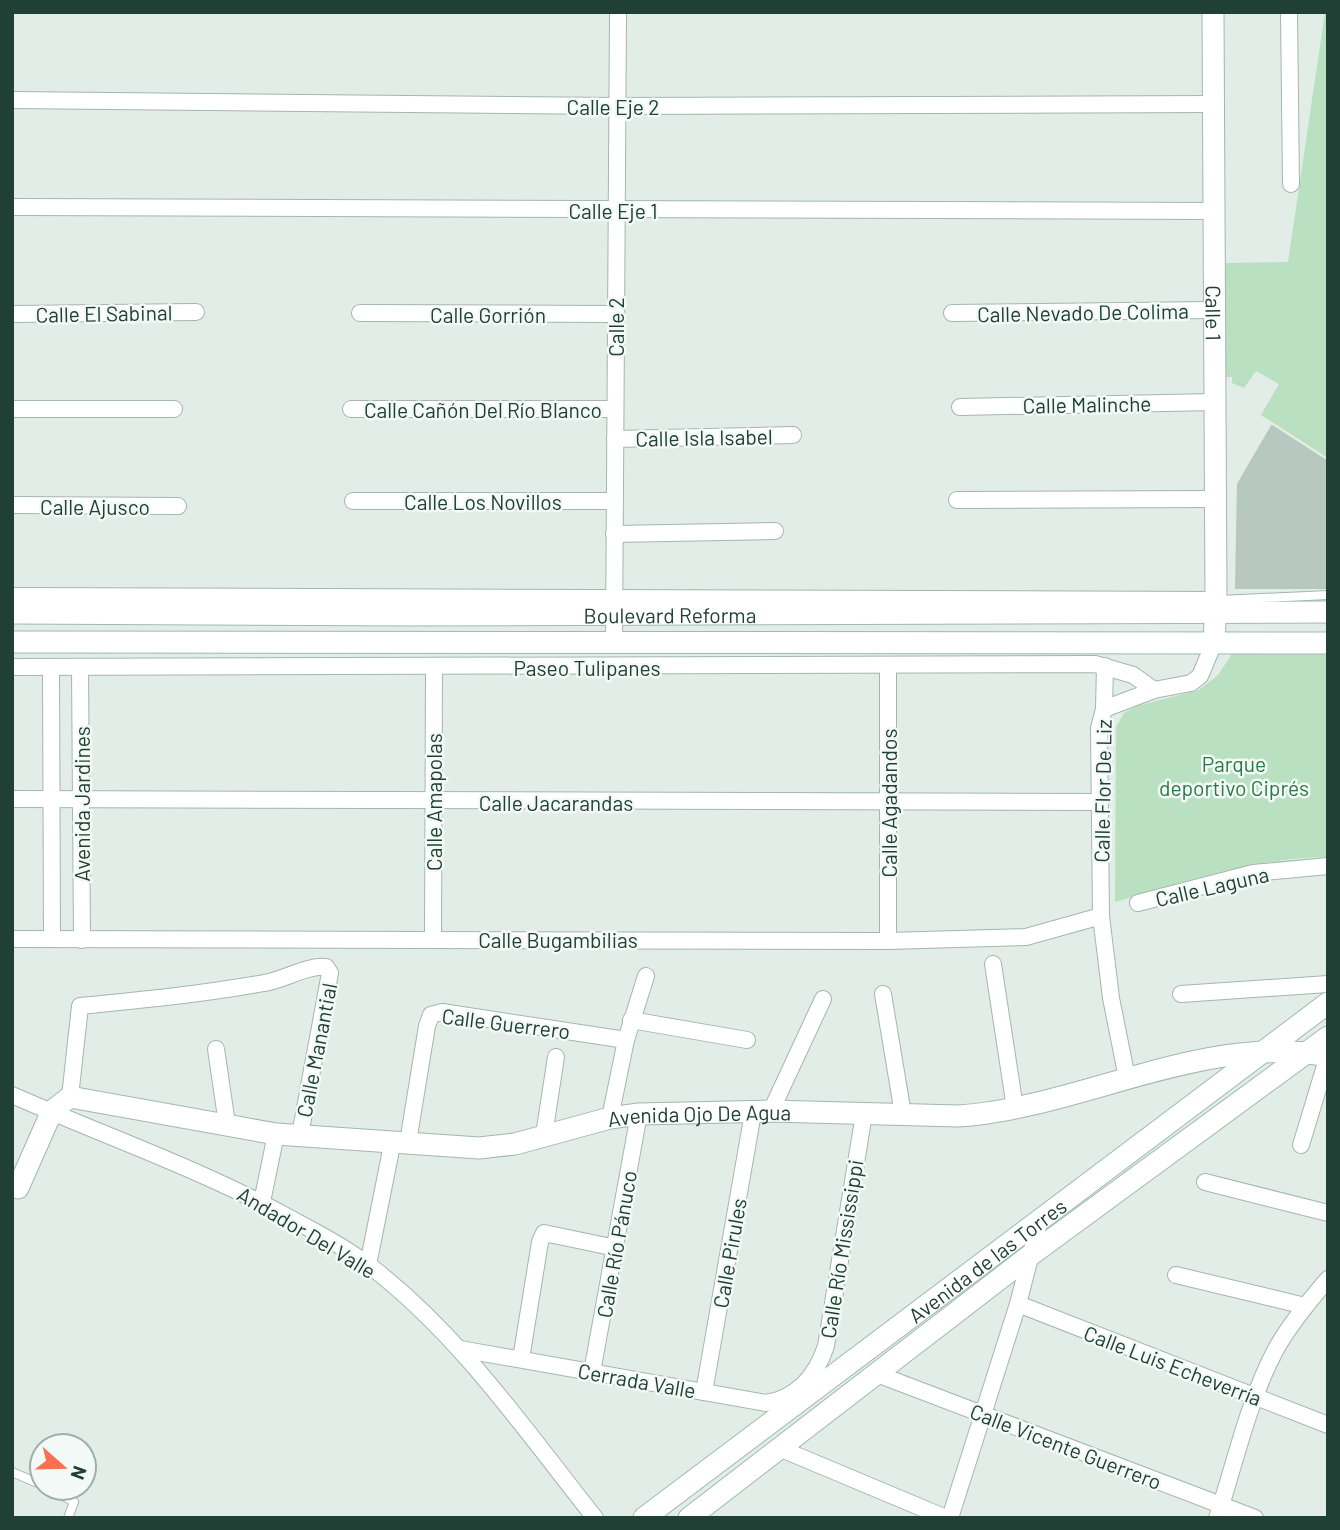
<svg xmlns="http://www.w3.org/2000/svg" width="1340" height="1530" font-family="Barlow,sans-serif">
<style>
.green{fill:#b9e0c1}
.building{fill:#b7c8c0;stroke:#b4c8be;stroke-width:2}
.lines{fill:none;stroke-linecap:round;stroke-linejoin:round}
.service-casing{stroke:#a4b6ae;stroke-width:10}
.minor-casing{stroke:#a4b6ae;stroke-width:18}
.tertiary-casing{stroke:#a4b6ae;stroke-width:23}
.secondary-casing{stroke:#9fbaaf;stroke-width:23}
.service{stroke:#fff;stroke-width:8}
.minor{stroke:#fff;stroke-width:16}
.tertiary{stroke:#fff;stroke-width:21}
.secondary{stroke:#fff;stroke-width:21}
.labels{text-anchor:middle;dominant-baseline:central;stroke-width:5;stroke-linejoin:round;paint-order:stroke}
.street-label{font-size:21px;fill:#204035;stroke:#f3f9f6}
.park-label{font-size:21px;fill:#277a42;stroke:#f3f9f6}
</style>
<rect width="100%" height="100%" fill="#e2ede7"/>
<g class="green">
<path d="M1325 12H1328V458L1261 415 1279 384 1256 371 1244 388 1232 383V377H1223V263L1288 262Z"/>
<path d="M1328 653V857C1254 858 1185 882 1115 902L1116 727 1124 713 1137 706 1199 690 1218 675 1232 654Z"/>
</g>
<path class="building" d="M1272 426 1328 462V588H1236L1238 484Z"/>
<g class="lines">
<g class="service-casing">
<g id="service">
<path d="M1219 600 1328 595"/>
<path d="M12 1472 42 1485"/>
<path d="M49 1488 74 1502 68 1518"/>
</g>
</g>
<g class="minor-casing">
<g id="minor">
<path d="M1289 12 1291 184"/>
<path d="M12 100 617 106 1214 104"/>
<path d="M12 207 1213 211"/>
<path d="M360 313 615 314"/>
<path d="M952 313 1214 310"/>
<path d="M12 314 196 312"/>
<path d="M960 407 1215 402"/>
<path d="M12 409H174"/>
<path d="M351 409H615"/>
<path d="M615 439 793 435"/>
<path d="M957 500 1215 499"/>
<path d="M353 501H614"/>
<path d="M12 505 178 506"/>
<path d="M614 534 775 531"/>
<path d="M12 596 1216 600"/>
<path d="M614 642 618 12"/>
<path d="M888 666V941"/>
<path d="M1105 666 1104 709 1099 728 1101 916 1111 998 1127 1078"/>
<path d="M12 667 1095 664 1133 675 1154 690"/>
<path d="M51 667 52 939"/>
<path d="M80 667 82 940"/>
<path d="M1104 709 1154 690 1191 683 1200 676 1214 643"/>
<path d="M12 799 1100 802"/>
<path d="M1138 903 1253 873 1328 866"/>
<path d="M433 938 434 667"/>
<path d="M12 939 888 941 1026 937 1101 916"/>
<path d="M993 964 1015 1108"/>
<path d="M883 994 903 1114"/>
<path d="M1181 994 1328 984"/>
<path d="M631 1020 747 1040"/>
<path d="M216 1049 227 1124"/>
<path d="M12 1095C107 1137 206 1171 297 1222 322 1235 347 1249 370 1266 460 1335 525 1430 595 1518"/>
<path d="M70 1097 80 1006C142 1000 203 994 264 983 284 980 307 965 326 967L330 973 300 1135"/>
<path d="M771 1111 823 999"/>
<path d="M610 1118 626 1040 646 976"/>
<path d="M544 1135 556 1057"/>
<path d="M408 1142 427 1026 431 1015 442 1012 626 1040"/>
<path d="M1301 1145 1328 1056"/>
<path d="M1205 1182 1328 1213"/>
<path d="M262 1202 276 1134"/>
<path d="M368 1265 393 1140"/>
<path d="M1176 1275 1305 1306"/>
<path d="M1018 1304 1328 1425"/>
<path d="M460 1349 766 1403C797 1398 816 1376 826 1346L864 1114"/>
<path d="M521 1359 540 1242 544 1233 616 1248"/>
<path d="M592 1372 639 1114"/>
<path d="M877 1374 1255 1518"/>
<path d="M704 1392 753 1113"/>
<path d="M779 1448 946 1518"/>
<path d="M950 1518 1018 1304 1040 1219"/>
<path d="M1217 1518C1235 1463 1249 1399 1276 1349 1290 1324 1309 1301 1328 1279"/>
</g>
</g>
<g class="tertiary-casing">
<g id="tertiary">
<path id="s1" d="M1213 12 1216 600 1214 643"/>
<path id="s2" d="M18 1188 52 1111 70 1097 276 1134 479 1148 515 1144 610 1118 639 1114 771 1111 958 1116C1080 1108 1204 1033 1328 1056"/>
</g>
</g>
<g class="secondary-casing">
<g id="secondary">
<path id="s3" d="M12 613 412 615 1328 612"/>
<path d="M12 642 1328 643"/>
<path id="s4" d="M644 1518 1328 1003"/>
<path d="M689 1518 1032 1254 1328 1037"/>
</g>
</g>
<use href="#service" class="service"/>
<use href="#minor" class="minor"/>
<use href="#tertiary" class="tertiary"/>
<use href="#secondary" class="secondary"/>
</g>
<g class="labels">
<g class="street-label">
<text x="613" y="106">Calle Eje 2</text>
<text x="613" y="210">Calle Eje 1</text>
<text transform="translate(1083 312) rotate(-1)">Calle Nevado De Colima</text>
<text transform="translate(104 313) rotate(-1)">Calle El Sabinal</text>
<text stroke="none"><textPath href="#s1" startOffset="301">Calle 1</textPath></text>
<text x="488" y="314">Calle Gorrión</text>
<text transform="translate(615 327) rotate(-90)">Calle 2</text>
<text transform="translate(1087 404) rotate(-1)">Calle Malinche</text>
<text x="483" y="409">Calle Cañón Del Río Blanco</text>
<text transform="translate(704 437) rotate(-1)">Calle Isla Isabel</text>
<text x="483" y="501">Calle Los Novillos</text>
<text x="95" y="506">Calle Ajusco</text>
<text stroke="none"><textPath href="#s3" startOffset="658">Boulevard Reforma</textPath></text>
<text x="587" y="667">Paseo Tulipanes</text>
<text transform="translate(1102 791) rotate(-89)">Calle Flor De Liz</text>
<text transform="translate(433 802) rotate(-90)">Calle Amapolas</text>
<text x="556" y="802">Calle Jacarandas</text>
<text transform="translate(888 803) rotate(-90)">Calle Agadandos</text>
<text transform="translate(81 804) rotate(-90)">Avenida Jardines</text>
<text transform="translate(1212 886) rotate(-13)">Calle Laguna</text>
<text x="558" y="939">Calle Bugambilias</text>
<text transform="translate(506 1023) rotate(7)">Calle Guerrero</text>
<text transform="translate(316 1050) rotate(-79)">Calle Manantial</text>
<text stroke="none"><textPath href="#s2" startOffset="744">Avenida Ojo De Agua</textPath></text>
<text transform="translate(307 1232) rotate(31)">Andador Del Valle</text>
<text transform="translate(616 1244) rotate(-80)">Calle Río Pánuco</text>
<text transform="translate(841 1249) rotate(-81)">Calle Río Mississippi</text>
<text transform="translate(729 1253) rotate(-80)">Calle Pirules</text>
<text stroke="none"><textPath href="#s4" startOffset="429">Avenida de las Torres</textPath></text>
<text transform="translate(1173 1365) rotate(21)">Calle Luis Echeverría</text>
<text transform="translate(637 1380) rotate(10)">Cerrada Valle</text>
<text transform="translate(1066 1446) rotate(21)">Calle Vicente Guerrero</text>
</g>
<g class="park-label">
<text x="1234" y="763">Parque<tspan x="1234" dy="24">deportivo Ciprés</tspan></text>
</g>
</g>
<rect width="1340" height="1530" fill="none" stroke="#204035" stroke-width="28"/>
<g transform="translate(63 1467) rotate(110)"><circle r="33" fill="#f3f9f6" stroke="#9fafa9" stroke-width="2"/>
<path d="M0-5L12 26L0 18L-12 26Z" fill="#fd6f51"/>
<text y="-10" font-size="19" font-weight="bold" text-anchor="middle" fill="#204035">N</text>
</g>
</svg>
